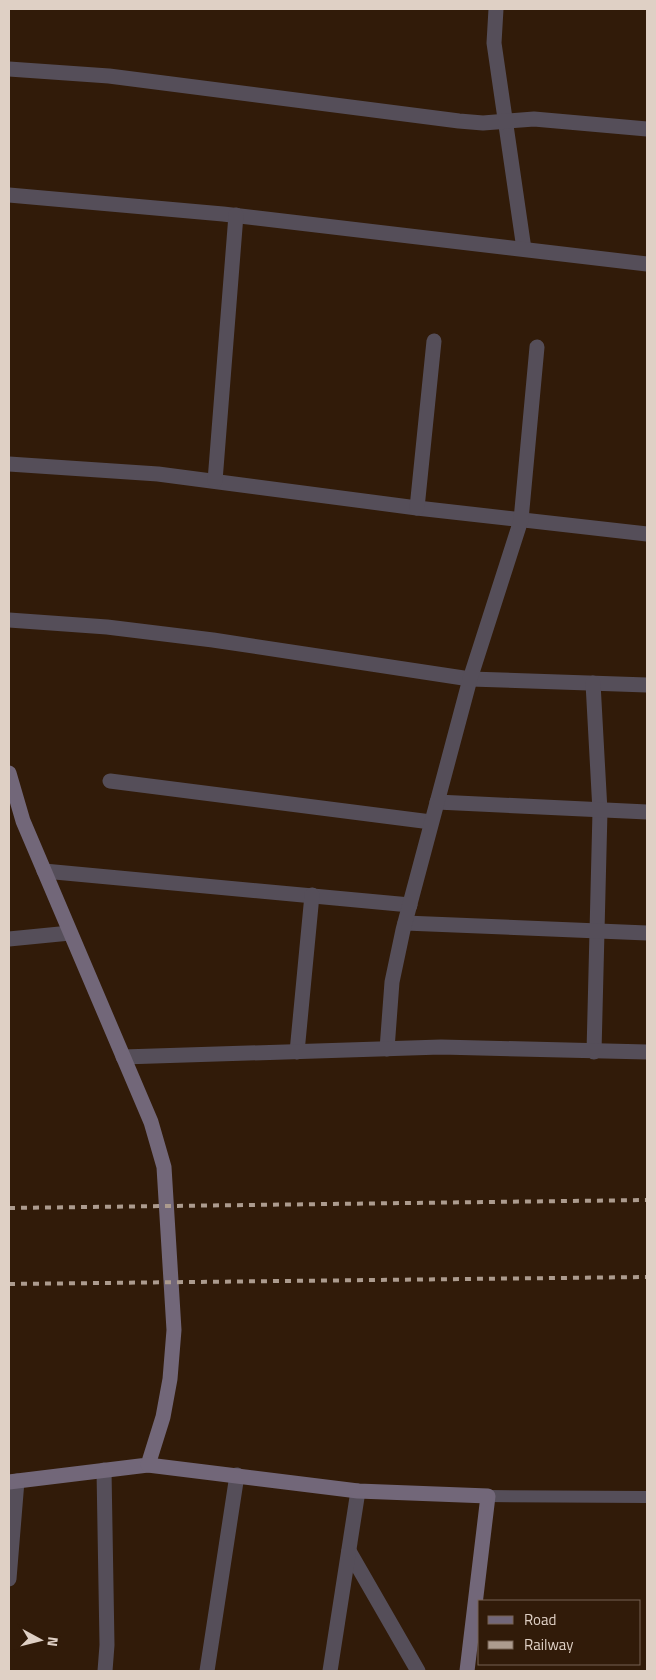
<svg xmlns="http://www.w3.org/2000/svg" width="656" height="1680" font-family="'Titillium Web',sans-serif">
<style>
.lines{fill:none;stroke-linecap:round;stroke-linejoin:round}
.lane{stroke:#554e59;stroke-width:12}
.street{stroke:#554e59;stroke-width:15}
.secondary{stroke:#726779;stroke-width:15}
.rail{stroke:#ac9b8e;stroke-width:4;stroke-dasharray:6 6;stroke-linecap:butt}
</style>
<rect width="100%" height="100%" fill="#311b09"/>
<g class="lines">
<path class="lane" d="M488 1496 647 1497"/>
<g class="street">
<path d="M496 9 494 43 524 249"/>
<path d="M9 69 109 76 459 121 483 123 534 119 647 129"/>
<path d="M9 195 223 214 647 264"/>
<path d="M9 464 158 474 417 508 647 534"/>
<path d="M215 481 236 215"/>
<path d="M417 508 434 341"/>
<path d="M9 620 107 627 213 640 470 679 647 685"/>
<path d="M593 683 600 811 594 1052"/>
<path d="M110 781 431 822"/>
<path d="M437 802 647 812"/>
<path d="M44 871 410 905"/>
<path d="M405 923 647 933"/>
<path d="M9 939 70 933"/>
<path d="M387 1049 392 982 403 930 470 679 521 520 537 347"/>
<path d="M297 1052 312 895"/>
<path d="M123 1057 441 1047 647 1052"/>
<path d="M104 1470 107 1645 105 1671"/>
<path d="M349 1551 418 1671"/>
<path d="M9 1579 17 1481"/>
<path d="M207 1671 237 1475"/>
<path d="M330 1671 358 1491"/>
</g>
<g class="secondary">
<path d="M9 773 23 821 151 1122 164 1167 174 1330 170 1379 163 1417 148 1465 9 1482"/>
<path d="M148 1465 358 1491 488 1496 467 1671"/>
</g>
<g class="rail">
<path d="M9 1208 647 1200"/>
<path d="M9 1284 647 1277"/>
</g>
</g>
<rect width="656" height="1680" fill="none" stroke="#dfd0c5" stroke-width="20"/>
<rect x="478" y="1600" width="162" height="65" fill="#311b09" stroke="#776354"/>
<rect x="488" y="1616" width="25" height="8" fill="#726779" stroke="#776354"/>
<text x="524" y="1625" font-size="15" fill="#dfd0c5">Road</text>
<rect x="488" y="1641" width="25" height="8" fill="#ac9b8e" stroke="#776354"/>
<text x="524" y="1650" font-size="15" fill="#dfd0c5">Railway</text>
<g transform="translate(40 1640) rotate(97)" stroke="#311b09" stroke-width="4" paint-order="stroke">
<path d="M0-4L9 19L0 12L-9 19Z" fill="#dfd0c5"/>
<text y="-8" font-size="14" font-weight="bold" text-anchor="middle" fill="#dfd0c5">N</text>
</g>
</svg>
